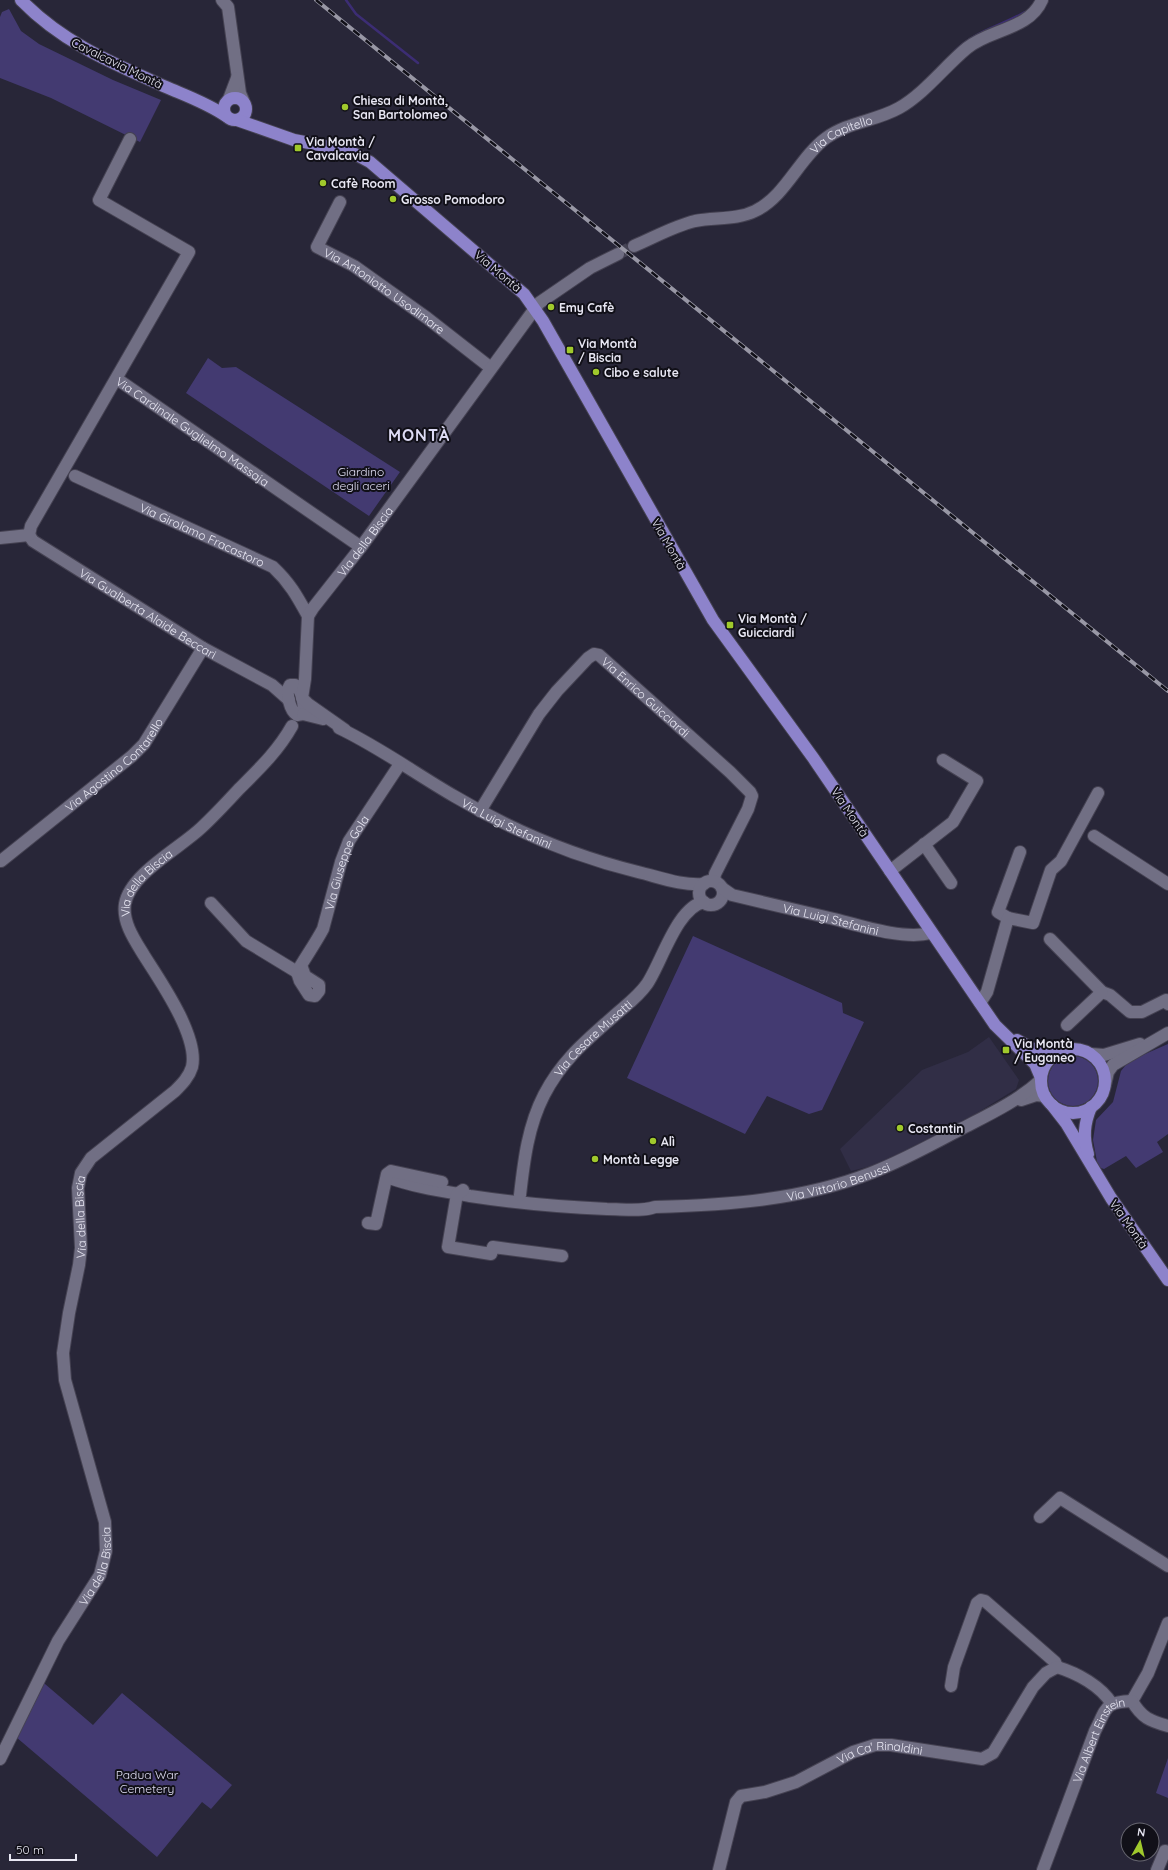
<svg xmlns="http://www.w3.org/2000/svg" width="1168" height="1870" font-family="Quicksand,sans-serif">
<style>
.built{fill:#312e46}
.green{fill:#433a71}
.lines{fill:none;stroke-linecap:round;stroke-linejoin:round}
.stream{stroke:#3c2d74;stroke-width:2.5}
.minor-tunnel{stroke:#454354;stroke-width:12;stroke-dasharray:12 6;stroke-linecap:butt}
.minor-casing{stroke:#454252;stroke-width:14}
.major-casing{stroke:#454252;stroke-width:14}
.minor{stroke:#716f84;stroke-width:12}
.major{stroke:#8d83cb;stroke-width:12}
.rail-casing{stroke:#9897a5;stroke-width:4}
.rail{stroke:#111018;stroke-width:2.5;stroke-dasharray:8;stroke-linecap:butt}
.poi-dot{fill:#a0c92c;stroke:#111018;stroke-width:1.5}
.labels{text-anchor:middle;dominant-baseline:central;stroke-width:4;stroke-linejoin:round;paint-order:stroke}
.street-label{font-size:12px;fill:#e8e7f3;stroke:#111018}
.poi-label{font-size:12px;font-weight:bold;fill:#e8e7f3;stroke:#111018;text-anchor:start}
.park-label{font-size:12px;fill:#e0def4;stroke:#111018}
.district-label{font-size:16px;font-weight:bold;letter-spacing:1px;fill:#dedcf5;stroke:#111018}
</style>
<rect width="100%" height="100%" fill="#282638"/>
<path class="built" d="M989 1037 1019 1080 1016 1089 972 1116 891 1158 875 1165 851 1171 840 1149 922 1070 968 1052Z"/>
<g class="green">
<path d="M9 9 21 31 39 44 113 80 161 100 140 142 51 98 0 78V17L2 12Z"/>
<path d="M208 358 222 368 236 367 400 472 369 516 186 393Z"/>
<path d="M693 936 842 1003 843 1013 864 1022 822 1110 809 1114 767 1096 745 1134 627 1078Z"/>
<path d="M1168 1044V1134L1157 1142 1163 1152 1136 1168 1126 1156 1104 1169 1098 1167 1093 1140 1096 1120 1113 1102 1121 1071 1129 1061Z"/>
<circle cx="1073" cy="1081" r="25"/>
<path d="M44 1679 45 1684 93 1725 122 1693 232 1785 211 1809 202 1802 157 1857 16 1737Z"/>
<path d="M1168 1758V1798L1156 1793Z"/>
</g>
<g class="lines">
<g class="stream">
<path d="M346 0 356 14 418 63"/>
<path d="M955 51C975 31 1001 26 1025 12"/>
</g>
<path class="minor-tunnel" d="M618 254 634 246"/>
<g class="minor-casing">
<g id="minor">
<path d="M222 0 228 7 240 93 243 100"/>
<path d="M229 99 237 78"/>
<path id="s1" d="M340 202 317 247 354 266 427 318 491 368"/>
<path id="s2" d="M634 246C653 238 674 226 695 221 715 217 737 220 755 211 786 196 799 158 826 138 848 122 876 121 899 108 925 93 944 67 967 48 990 29 1029 30 1042 0"/>
<path id="s3" d="M117 379 361 547"/>
<path id="s4" d="M75 476 273 567C290 583 297 596 308 616"/>
<path d="M29 535 31 526 189 252 99 200 130 139"/>
<path id="s5" d="M29 535 33 541 203 648 272 685 289 700"/>
<path d="M0 538 29 535"/>
<path d="M290 685H295C302 690 305 706 303 714L297 715C290 711 285 692 290 685Z"/>
<path d="M303 714 323 719"/>
<path id="s6" d="M339 728C379 747 416 774 454 796 511 830 573 856 638 872 659 877 682 886 704 884"/>
<path id="s7" d="M345 730 308 704 302 698 305 679 308 616 313 608 361 547 539 303 590 268 618 254"/>
<path id="s8" d="M480 811 539 714 557 691 588 658 594 654 599 655 730 772 750 792 752 796 748 809 715 874 714 881"/>
<path d="M1094 836 1168 884"/>
<path d="M924 844 951 883"/>
<path id="s9" d="M1 861 132 756 144 744 203 648"/>
<path d="M890 871 953 822 977 781 943 760"/>
<circle cx="711" cy="893" r="12"/>
<path id="s10" d="M722 888 732 895C766 903 800 911 834 919 861 926 903 940 931 933"/>
<path d="M211 903 246 941 297 972"/>
<path d="M1008 918 998 912 1020 852"/>
<path d="M1050 939 1102 992 1110 995 1130 1012H1142L1166 1000 1168 1004"/>
<path id="s11" d="M301 965 305 976 319 985V991L315 996 309 995 300 981 297 972C305 958 315 944 323 929L341 862 349 841 400 764"/>
<path d="M980 1003 987 992 1008 918 1033 923 1051 870 1061 861 1098 793"/>
<path d="M1067 1025 1102 992"/>
<path d="M1091 1054 1104 1055 1140 1044"/>
<path d="M1105 1085 1108 1072 1113 1065 1168 1033"/>
<path d="M1021 1100 1036 1095 1045 1096"/>
<path id="s12" d="M387 1177C414 1187 442 1191 470 1196 516 1203 561 1207 607 1209 623 1209 641 1212 655 1207 728 1205 802 1200 871 1173 902 1161 931 1145 961 1129 988 1115 1018 1101 1041 1080"/>
<path d="M463 1190 457 1194 448 1247 491 1254 493 1247 562 1256"/>
<path id="s13" d="M520 1195C524 1160 528 1126 544 1095 562 1060 586 1041 614 1016 625 1006 638 997 647 984 661 964 677 907 704 902"/>
<path d="M368 1223 376 1224 387 1174 391 1171 442 1182"/>
<path d="M1040 1517 1060 1498 1168 1566"/>
<path d="M951 1686 954 1667 977 1603 981 1600 985 1601 1055 1662 1057 1667"/>
<path d="M1132 1701 1148 1673 1168 1623"/>
<path d="M1132 1701C1142 1718 1150 1721 1168 1726"/>
<path id="s14" d="M0 1759 58 1641 100 1575 106 1551 105 1522 65 1380 63 1353 69 1313 79 1265 81 1248 78 1188 81 1173 91 1158 175 1091C182 1084 189 1077 192 1067 199 1037 161 982 145 957 136 942 122 923 125 904 130 874 180 848 201 828 214 816 227 802 239 789 259 769 278 751 292 726"/>
<path id="s15" d="M719 1870 736 1802 741 1796 765 1792 796 1782 853 1752 875 1745H891L982 1759 993 1753 1033 1687 1046 1673 1057 1667C1077 1673 1101 1686 1112 1704"/>
<path id="s16" d="M1043 1870 1095 1731C1107 1708 1104 1702 1132 1701"/>
<path d="M1157 1870 1165 1851 1168 1852"/>
</g>
</g>
<g class="major-casing">
<g id="major">
<path d="M21 0C63 43 112 63 166 87 187 96 207 103 226 116"/>
<circle cx="235" cy="109" r="11"/>
<path d="M237 120 294 140 325 146 355 154 370 162 524 294 543 321 713 620 814 759 980 1003 995 1025 1035 1064 1041 1078"/>
<path d="M1017 1040 1035 1050 1059 1052"/>
<circle cx="1073" cy="1081" r="32"/>
<path d="M1052 1105 1066 1123 1111 1198 1168 1280"/>
<path d="M1088 1154C1083 1137 1084 1124 1091 1107"/>
</g>
</g>
<use href="#minor" class="minor"/>
<use href="#major" class="major"/>
<g class="rail-casing">
<path id="rail" d="M316 0 1168 691"/>
</g>
<use href="#rail" class="rail"/>
</g>
<g class="poi-dot">
<circle cx="345" cy="107" r="4"/>
<rect x="294" y="144" width="8" height="8" rx="2"/>
<circle cx="323" cy="183" r="4"/>
<circle cx="393" cy="199" r="4"/>
<circle cx="551" cy="307" r="4"/>
<rect x="566" y="346" width="8" height="8" rx="2"/>
<circle cx="596" cy="372" r="4"/>
<rect x="726" y="621" width="8" height="8" rx="2"/>
<rect x="1002" y="1046" width="8" height="8" rx="2"/>
<circle cx="900" cy="1128" r="4"/>
<circle cx="653" cy="1141" r="4"/>
<circle cx="595" cy="1159" r="4"/>
</g>
<g class="labels">
<g class="street-label">
<text transform="translate(117 63) rotate(26)">Cavalcavia Montà</text>
<text stroke="none"><textPath href="#s2" startOffset="245">Via Capitello</textPath></text>
<text transform="translate(498 271) rotate(40)">Via Montà</text>
<text stroke="none"><textPath href="#s1" startOffset="131">Via Antoniotto Usodimare</textPath></text>
<text stroke="none"><textPath href="#s3" startOffset="92">Via Cardinale Guglielmo Massaja</textPath></text>
<text stroke="none"><textPath href="#s4" startOffset="140">Via Girolamo Fracastoro</textPath></text>
<text stroke="none"><textPath href="#s7" startOffset="230">Via della Biscia</textPath></text>
<text transform="translate(669 544) rotate(60)">Via Montà</text>
<text stroke="none"><textPath href="#s5" startOffset="143">Via Gualberta Alaide Beccari</textPath></text>
<text stroke="none"><textPath href="#s8" startOffset="263">Via Enrico Guicciardi</textPath></text>
<text stroke="none"><textPath href="#s9" startOffset="149">Via Agostino Contarello</textPath></text>
<text transform="translate(850 812) rotate(56)">Via Montà</text>
<text stroke="none"><textPath href="#s6" startOffset="193">Via Luigi Stefanini</textPath></text>
<text stroke="none"><textPath href="#s11" startOffset="194">Via Giuseppe Gola</textPath></text>
<text stroke="none"><textPath href="#s14" startOffset="984">Via della Biscia</textPath></text>
<text stroke="none"><textPath href="#s10" startOffset="114">Via Luigi Stefanini</textPath></text>
<text stroke="none"><textPath href="#s13" startOffset="179">Via Cesare Musatti</textPath></text>
<text stroke="none"><textPath href="#s12" startOffset="457">Via Vittorio Benussi</textPath></text>
<text stroke="none"><textPath href="#s14" startOffset="576">Via della Biscia</textPath></text>
<text transform="translate(1129 1224) rotate(55)">Via Montà</text>
<text stroke="none"><textPath href="#s14" startOffset="217">Via della Biscia</textPath></text>
<text stroke="none"><textPath href="#s16" startOffset="144">Via Albert Einstein</textPath></text>
<text stroke="none"><textPath href="#s15" startOffset="226">Via Ca' Rinaldini</textPath></text>
</g>
<g class="poi-label">
<text x="353" y="100">Chiesa di Montà,<tspan x="353" dy="14">San Bartolomeo</tspan></text>
<text x="306" y="141">Via Montà /<tspan x="306" dy="14">Cavalcavia</tspan></text>
<text x="331" y="183">Cafè Room</text>
<text x="401" y="199">Grosso Pomodoro</text>
<text x="559" y="307">Emy Cafè</text>
<text x="578" y="343">Via Montà<tspan x="578" dy="14">/ Biscia</tspan></text>
<text x="604" y="372">Cibo e salute</text>
<text x="738" y="618">Via Montà /<tspan x="738" dy="14">Guicciardi</tspan></text>
<text x="1014" y="1043">Via Montà<tspan x="1014" dy="14">/ Euganeo</tspan></text>
<text x="908" y="1128">Costantin</text>
<text x="661" y="1141">Alì</text>
<text x="603" y="1159">Montà Legge</text>
</g>
<g class="park-label">
<text x="361" y="471">Giardino<tspan x="361" dy="14">degli aceri</tspan></text>
<text x="147" y="1774">Padua War<tspan x="147" dy="14">Cemetery</tspan></text>
</g>
<g class="district-label">
<text x="419" y="435">MONTÀ</text>
</g>
</g>
<g transform="translate(1140 1842) rotate(8)"><circle r="19" fill="#111018" stroke="#676670"/>
<path d="M0-3L7 15L0 10L-7 15Z" fill="#a0c92c"/>
<text y="-6" font-size="11" font-weight="bold" text-anchor="middle" fill="#e8e7f3">N</text>
</g>
<path d="M10 1854v6h66v-6" fill="none" stroke="#e8e7f3" stroke-width="2"/>
<text x="16" y="1854" font-size="12" fill="#e8e7f3" stroke="#111018" stroke-width="3" paint-order="stroke">50 m</text>
</svg>
